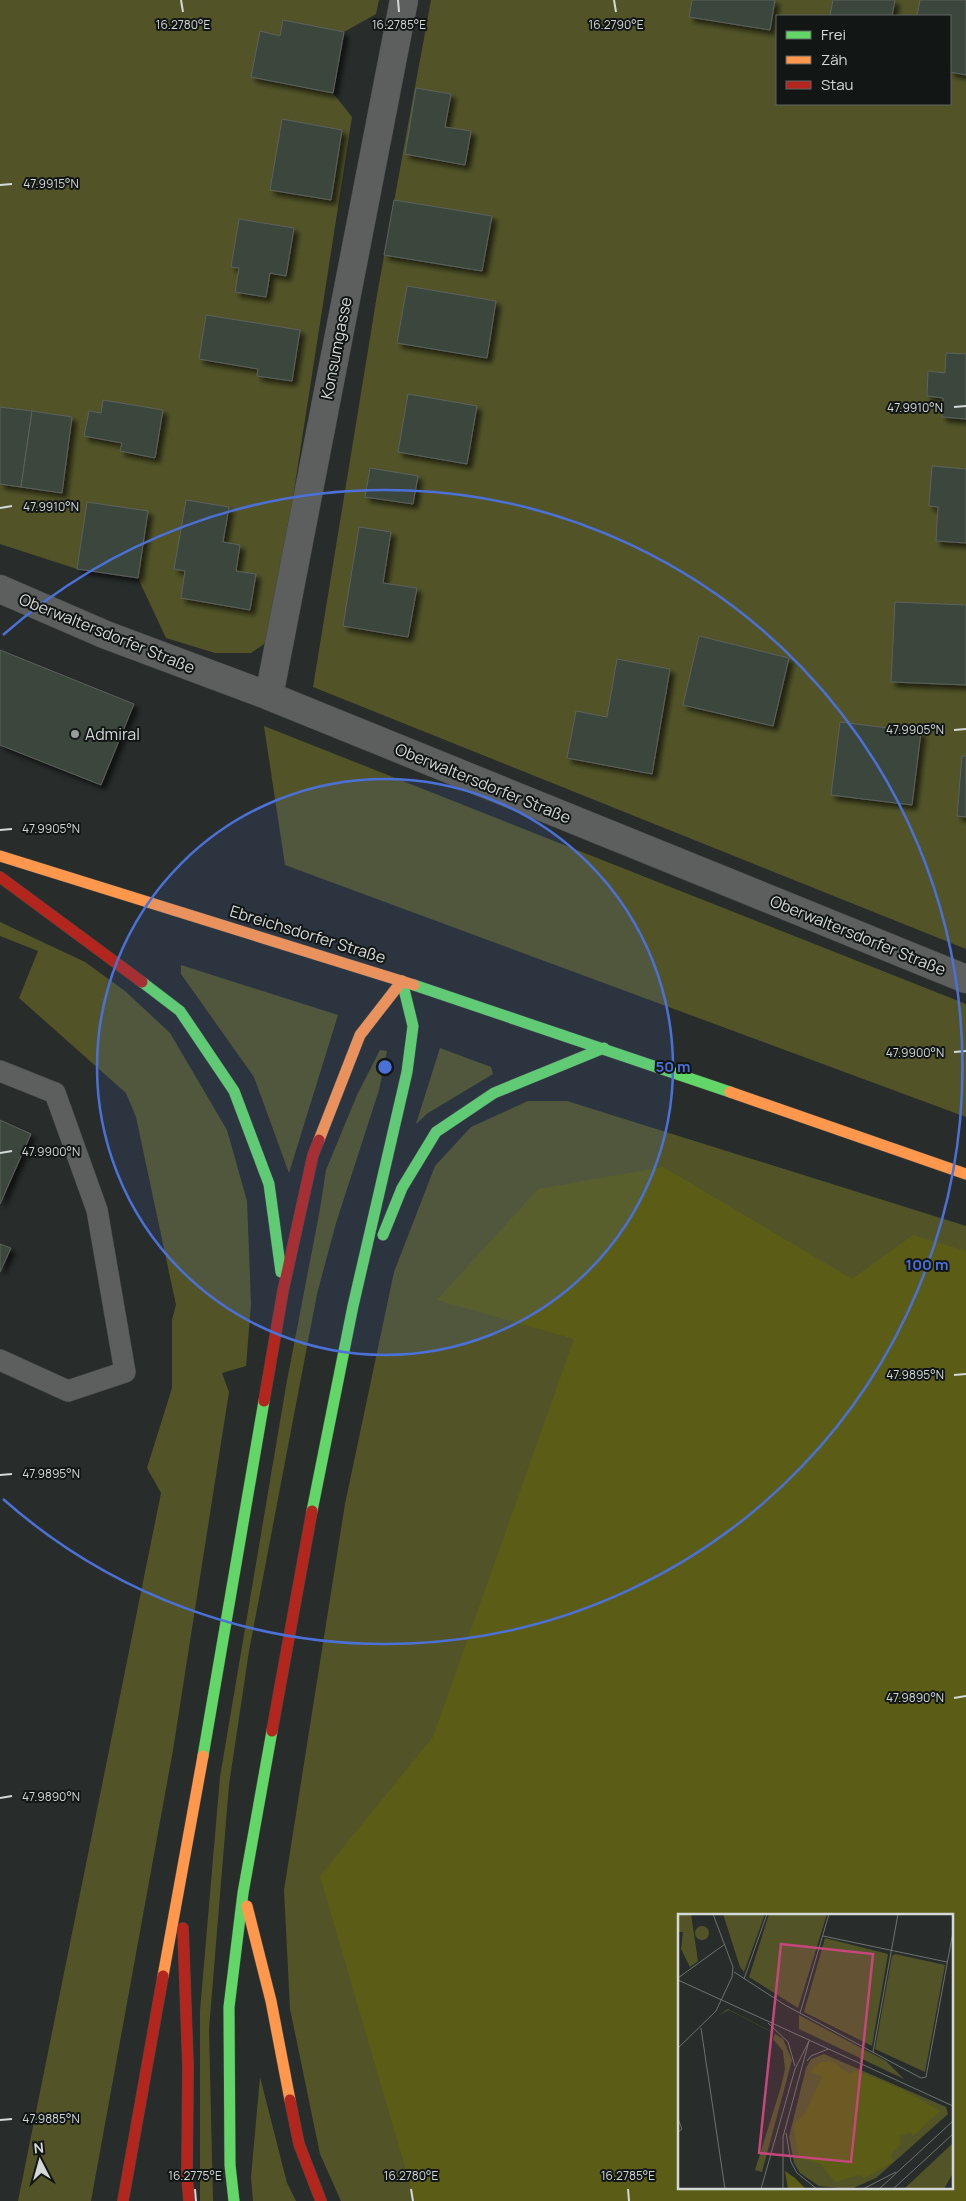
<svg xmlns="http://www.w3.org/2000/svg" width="966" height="2201" font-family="Manrope,sans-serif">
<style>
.green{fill:#525428;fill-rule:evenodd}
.forest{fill:#5b5d16;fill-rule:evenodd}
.building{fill:#3a473c;stroke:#5d615e;filter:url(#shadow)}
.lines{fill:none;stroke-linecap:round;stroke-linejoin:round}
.lane-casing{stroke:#444847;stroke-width:22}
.street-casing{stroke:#444847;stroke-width:29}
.fast-casing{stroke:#444847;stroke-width:12}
.slow-casing{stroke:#444847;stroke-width:12}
.jam-casing{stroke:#444847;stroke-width:12}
.lane{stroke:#5c5f5e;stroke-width:21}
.street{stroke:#5c5f5e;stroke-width:28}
.fast{stroke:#63d668;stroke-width:11}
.slow{stroke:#ff974d;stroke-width:11}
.jam{stroke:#b3261e;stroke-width:11}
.ticks{fill:none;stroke:#d4d9d8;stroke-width:2}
.ring{fill:none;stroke:#4b71d8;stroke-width:2.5}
.poi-dot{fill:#989d9b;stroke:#121615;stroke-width:2}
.labels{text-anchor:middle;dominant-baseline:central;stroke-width:4;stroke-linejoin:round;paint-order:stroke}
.street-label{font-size:16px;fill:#d4d9d8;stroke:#121615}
.poi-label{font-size:16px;fill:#d4d9d8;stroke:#121615;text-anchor:start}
.inset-road{fill:none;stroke:#6d7270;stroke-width:1}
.view{fill:#c6487a;fill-opacity:0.15;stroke:#c6487a;stroke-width:2.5}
.inset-edge{fill:none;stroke:#d4d9d8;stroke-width:2.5}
.ticks-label{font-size:12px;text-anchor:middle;fill:#d4d9d8;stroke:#121615;stroke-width:4;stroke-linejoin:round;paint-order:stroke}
.centre{fill:#4b71d8;stroke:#121615;stroke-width:2.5}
.ring-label{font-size:15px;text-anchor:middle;font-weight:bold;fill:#4b71d8;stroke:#121615;stroke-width:4;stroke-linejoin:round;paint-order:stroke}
</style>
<defs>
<filter id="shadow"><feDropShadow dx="4.5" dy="4.5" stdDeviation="2.5" flood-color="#0009"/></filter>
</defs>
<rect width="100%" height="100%" fill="#282d2b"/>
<g class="green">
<path d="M0 0H379L376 14 344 32 333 93 352 117 271 639 251 653H215L166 638 138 578 77 569 0 544Z"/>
<path d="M431 0H966V949L313 687 378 289ZM777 16H950V104H777Z"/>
<path d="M264 726 966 1004V1117L285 865Z"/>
<path d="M0 922 85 962 125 991 170 1033 227 1130 247 1201 251 1304 246 1366 222 1373 229 1392 173 1750 91 2201H18L161 1493 147 1468 172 1388V1320L176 1305 136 1117 126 1093 19 998 38 951 0 936Z"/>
<path d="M181 965 338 1015 289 1173 254 1077 181 974Z"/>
<path d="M440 1048 491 1067 493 1074 428 1113 416 1124Z"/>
<path d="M380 1050 387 1051 379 1090 336 1223 317 1294 249 1651 229 1785 209 2029 213 2201H200V2011L220 1777 286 1386 320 1209 326 1170 357 1095Z"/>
<path d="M528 1101H567L966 1226V2201H341L320 2154 290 2009 284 1890 345 1504 394 1272 435 1166 471 1127ZM680 1915H952V2187H680Z"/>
<path d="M260 2077 287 2183 296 2201H253L251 2177Z"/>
</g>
<path class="forest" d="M663 1167 852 1279 913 1235 966 1251V2201H415L320 1876 433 1737 574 1339 437 1300 538 1189ZM680 1915H952V2187H680Z"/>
<g class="building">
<path d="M692 0H775L770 30 689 17Z"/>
<path d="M833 0H895L892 16H830Z"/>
<path d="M920 0H966V75L950 72V16H917Z"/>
<path d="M283 20 344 32 333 93 251 77 260 31 280 36Z"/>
<path d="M416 88 451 94 445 127 471 131 465 165 405 154Z"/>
<path d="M282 119 342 130 331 200 270 190Z"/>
<path d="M394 200 492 216 482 271 384 255Z"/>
<path d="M239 219 294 228 286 276 270 273 266 297 235 292 239 268 231 267Z"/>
<path d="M407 286 496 301 487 358 397 343Z"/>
<path d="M206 315 300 330 292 381 257 376 258 369 199 359Z"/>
<path d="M946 353 966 354V419L942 417 943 398 927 396 928 371 945 373Z"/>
<path d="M408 394 477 406 467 464 398 452Z"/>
<path d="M103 400 163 410 155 458 120 451 122 443 84 436 89 411 101 413Z"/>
<path d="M0 407 32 411 21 487 0 484Z"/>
<path d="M32 411 72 417 62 493 21 487Z"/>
<path d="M932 466 966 469V543L936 541 938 507 929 506Z"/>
<path d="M370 468 418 476 413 504 365 497Z"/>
<path d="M186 500 229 507 223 542 240 545 236 571 256 574 250 610 181 598 185 571 174 569Z"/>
<path d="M87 502 148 511 138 578 77 569Z"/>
<path d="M359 527 391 532 383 583 417 588 408 637 343 626Z"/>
<path d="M895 602 966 605V685L891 682Z"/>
<path d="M699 636 789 658 773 726 683 705Z"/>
<path d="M0 650 134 704 101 785 0 745Z"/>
<path d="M617 659 670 669 652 774 567 758 576 711 607 717Z"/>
<path d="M840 722 921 732 912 805 831 795Z"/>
<path d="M962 756H966V817L957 816Z"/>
<path d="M0 1120 31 1134 0 1204Z"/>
<path d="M0 1244 11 1248 0 1272Z"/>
</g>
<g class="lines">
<g class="lane-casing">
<path id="lane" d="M0 1071 55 1093 97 1210 125 1372 68 1391 0 1360"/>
</g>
<g class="street-casing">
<g id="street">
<path d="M0 589 106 635 269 696 966 979"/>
<path d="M269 696 404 0"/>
</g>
</g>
<g class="fast-casing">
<g id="fast">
<path d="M142 982 180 1011 234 1091 269 1184 281 1272"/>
<path d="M414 985 730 1092"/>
<path d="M383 1235 402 1188 436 1132 494 1093 604 1048"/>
<path d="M312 1511 353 1306 407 1072 413 1026 402 981"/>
<path d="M203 1756 264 1401"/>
<path d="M234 2201 230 2165 229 2007 243 1893 272 1731"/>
</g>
</g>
<g class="slow-casing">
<g id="slow">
<path d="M0 856 414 985"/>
<path d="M730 1092 966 1174"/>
<path d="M319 1140 360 1035 402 981"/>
<path d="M247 1906 271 2001 290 2100"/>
<path d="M163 1976 203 1756"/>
</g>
</g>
<g class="jam-casing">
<g id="jam">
<path d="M0 877 142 982"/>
<path d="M264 1401 283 1291 313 1155 319 1140"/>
<path d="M272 1731 312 1511"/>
<path d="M183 1928 188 2066 187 2175 189 2201"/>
<path d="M290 2100 299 2144 321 2201"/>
<path d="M123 2201 163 1976"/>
</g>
</g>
<use href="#lane" class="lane"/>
<use href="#street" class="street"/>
<use href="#fast" class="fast"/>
<use href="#slow" class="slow"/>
<use href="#jam" class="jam"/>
</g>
<path class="ticks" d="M181 0 183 12M398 0 399 12M614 0 616 12M0 185 12 184M954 407 966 406M0 508 12 506M954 730 966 729M0 830 12 829M954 1052 966 1051M0 1153 12 1151M954 1375 966 1374M0 1475 12 1474M954 1698 966 1696M0 1798 12 1796M0 2120 12 2119M195 2189 196 2201M411 2189 413 2201M628 2189 629 2201"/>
<circle cx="385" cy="1067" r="288" fill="#4b71d8" fill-opacity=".12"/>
<g class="ring">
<circle cx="385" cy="1067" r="288"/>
<path d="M3 635A577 577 0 1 1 3 1499"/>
</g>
<circle class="poi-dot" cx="75" cy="734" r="5"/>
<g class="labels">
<g class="street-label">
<text transform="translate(336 348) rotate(-79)">Konsumgasse</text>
<text transform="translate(107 633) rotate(22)">Oberwaltersdorfer Straße</text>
<text transform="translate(483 783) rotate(22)">Oberwaltersdorfer Straße</text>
<text transform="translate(308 934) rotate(17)">Ebreichsdorfer Straße</text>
<text transform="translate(858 935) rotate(22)">Oberwaltersdorfer Straße</text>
</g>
<g class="poi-label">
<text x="85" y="734">Admiral</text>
</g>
</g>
<g transform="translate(678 1914)">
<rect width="275" height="275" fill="#282d2b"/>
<path d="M0 0H13L20 47 12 53 3 35 5 18H0ZM45 0H87L66 58 62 53ZM91 0H149L120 94 71 63ZM17 19a7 7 0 1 1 14 0a7 7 0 1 1-14 0ZM147 24 210 40 194 132 126 98ZM217 40 267 51 247 158 197 135 214 42ZM50 95 94 118 105 125 114 146 84 258 77 256 103 173 107 155 105 137 95 125 97 120 51 96 41 101ZM121 101 208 147 226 165 121 115ZM146 140 268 193 270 200 198 264 173 275 141 272 122 259 116 249 111 223 128 154 133 145ZM275 229V259L266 275H226Z" fill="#525428"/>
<path d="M154 147 171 160 177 156 223 175 262 197 235 222 233 218 222 222V231L213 241 215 248 186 264 181 261 157 268 143 250 121 244 115 211 127 199 144 163 132 158 142 148ZM107 257 117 264 128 275H110Z" fill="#5b5d16"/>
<path class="inset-road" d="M145 22 269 48M56 58 107 91 243 164 248 163 275 18M0 64 47 30M66 65 89 0M0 66 275 192M122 99 151 0M90 109 110 128 117 152M23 114 47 275M0 134 38 97 54 63 55 53 35 0M195 138 220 0M129 147 133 142 150 135M0 205 4 215 0 218M108 219 113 248 119 259 139 275M83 275 117 155 131 127M105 275V223L131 127M185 275 218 258M201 275 275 207M215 275 275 220"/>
<path class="view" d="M103 30 195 40 173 248 81 239Z"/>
<rect width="275" height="275" class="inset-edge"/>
</g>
<g class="ticks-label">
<text x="183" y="29">16.2780°E</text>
<text x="399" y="29">16.2785°E</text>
<text x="616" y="29">16.2790°E</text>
<text x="51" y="188">47.9915°N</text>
<text x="915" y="412">47.9910°N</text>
<text x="51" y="511">47.9910°N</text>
<text x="915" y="734">47.9905°N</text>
<text x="51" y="833">47.9905°N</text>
<text x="915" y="1057">47.9900°N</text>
<text x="51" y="1156">47.9900°N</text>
<text x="915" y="1379">47.9895°N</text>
<text x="51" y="1478">47.9895°N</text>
<text x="915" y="1702">47.9890°N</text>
<text x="51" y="1801">47.9890°N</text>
<text x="51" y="2123">47.9885°N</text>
<text x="195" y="2180">16.2775°E</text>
<text x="411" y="2180">16.2780°E</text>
<text x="628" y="2180">16.2785°E</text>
</g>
<circle cx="385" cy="1067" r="8" class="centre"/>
<g class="ring-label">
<text x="673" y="1072">50 m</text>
<text x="927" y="1270">100 m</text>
</g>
<rect x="776" y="15" width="175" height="90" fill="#121615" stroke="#606463"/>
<rect x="786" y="31" width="25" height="8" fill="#63d668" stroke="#606463"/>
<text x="821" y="40" font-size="15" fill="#d4d9d8">Frei</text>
<rect x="786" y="56" width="25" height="8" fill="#ff974d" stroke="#606463"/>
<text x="821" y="65" font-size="15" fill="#d4d9d8">Zäh</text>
<rect x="786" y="81" width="25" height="8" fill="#b3261e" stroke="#606463"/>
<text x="821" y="90" font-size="15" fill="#d4d9d8">Stau</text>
<g transform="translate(40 2161) rotate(354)" stroke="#121615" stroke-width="4" paint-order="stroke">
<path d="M0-4L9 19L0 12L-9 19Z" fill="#d4d9d8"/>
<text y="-8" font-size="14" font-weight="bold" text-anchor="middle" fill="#d4d9d8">N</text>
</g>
</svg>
